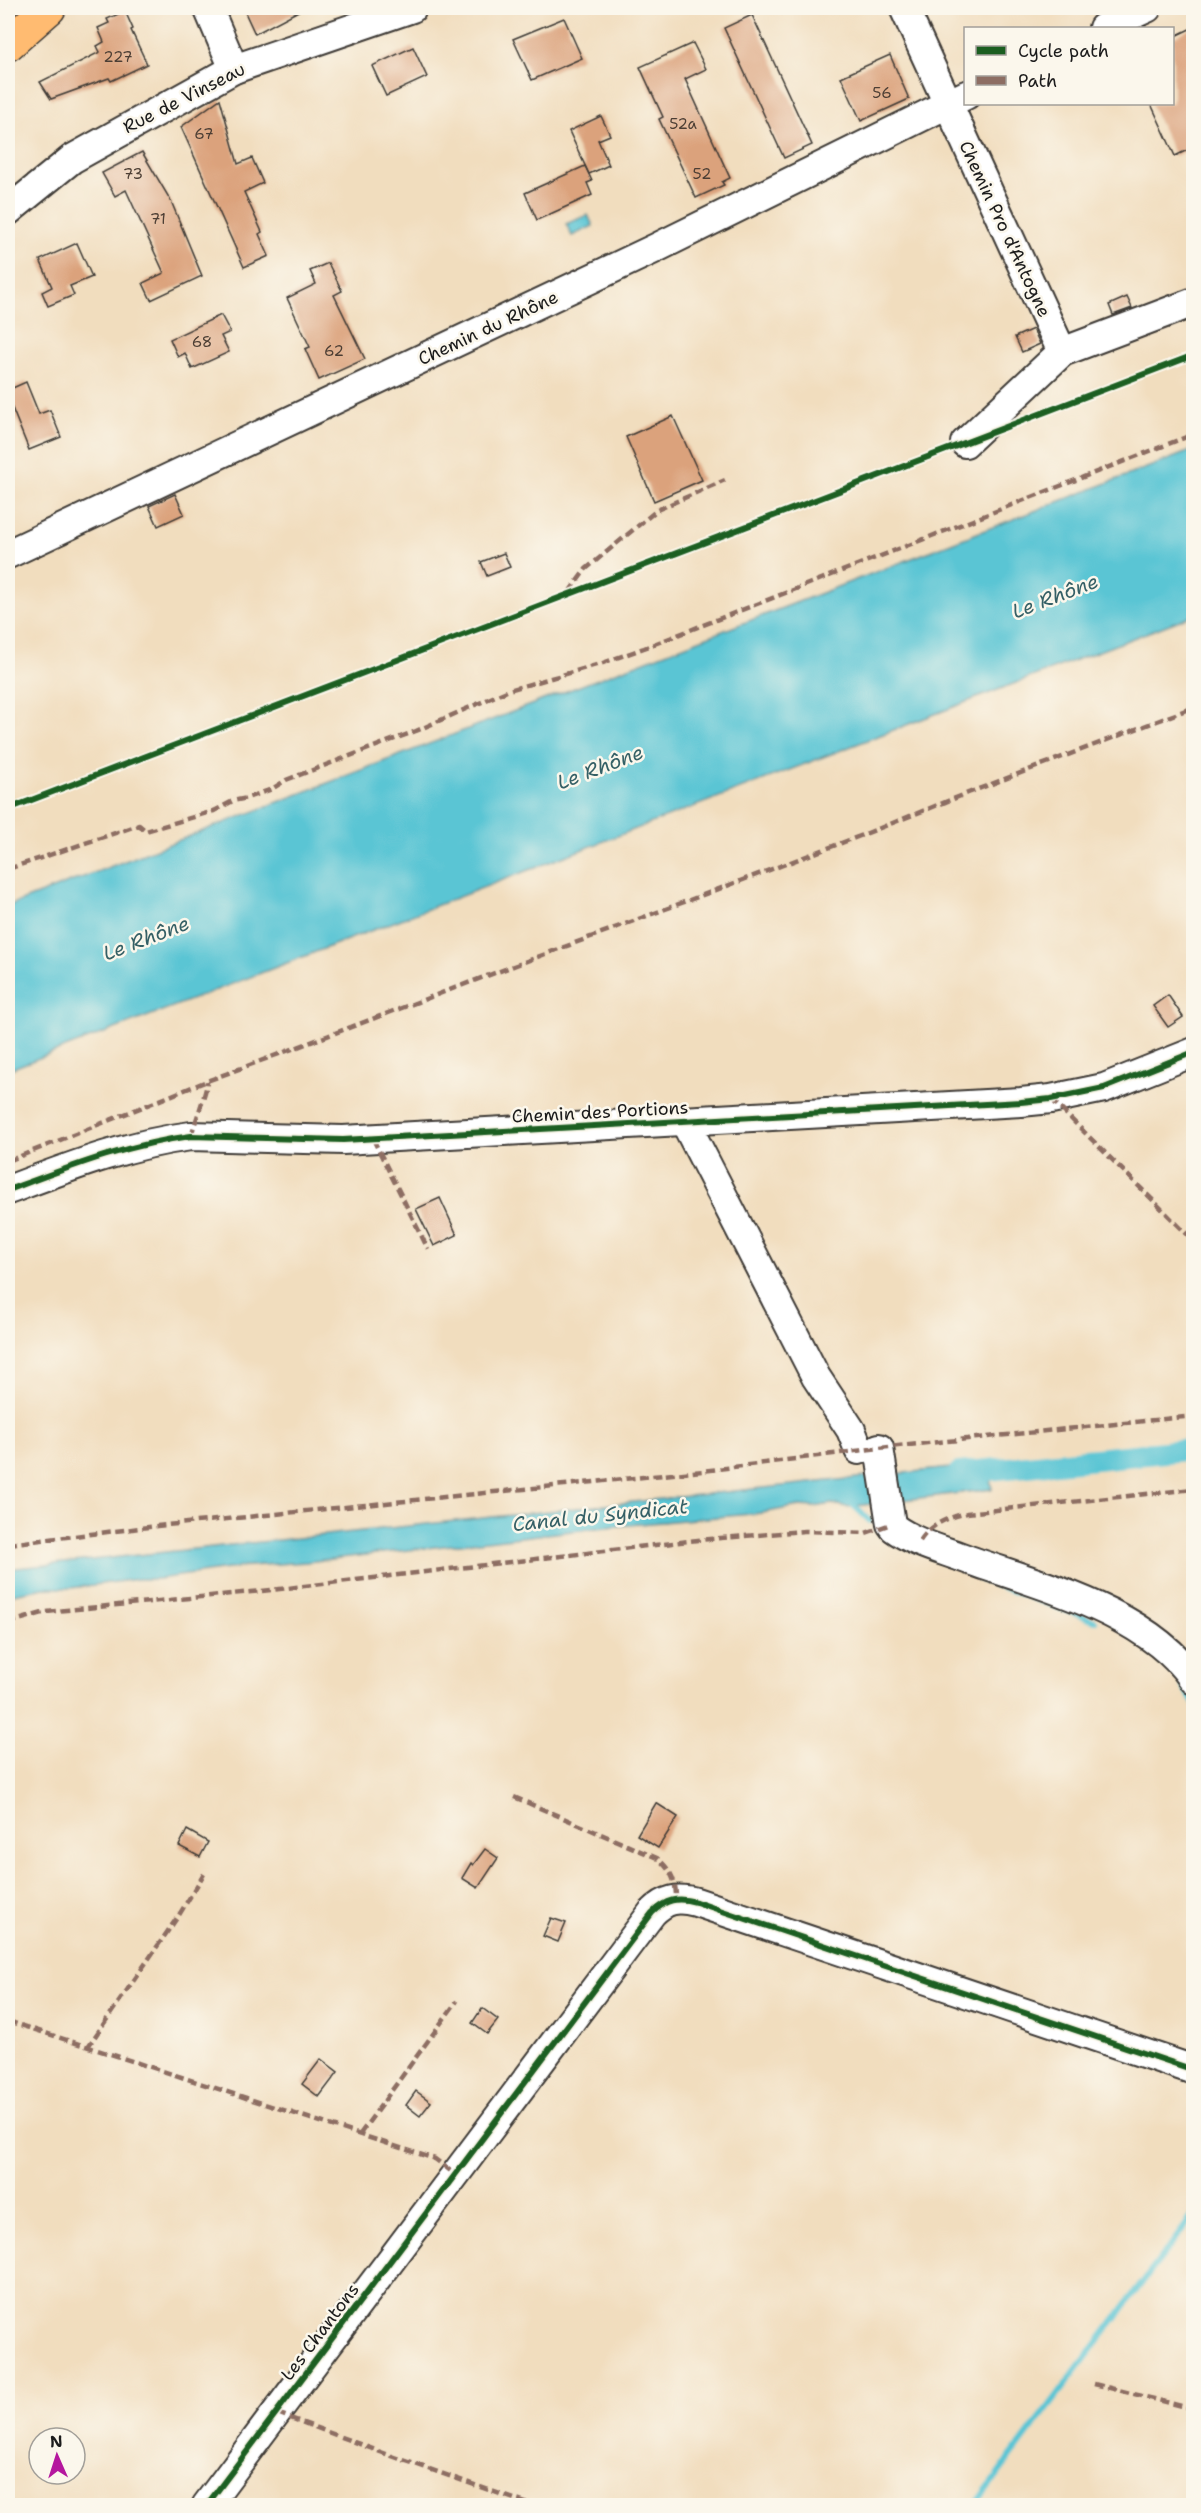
<svg xmlns="http://www.w3.org/2000/svg" width="1201" height="2513" font-family="'Shantell Sans',sans-serif">
<style>
.water{fill:#5ac5d4;stroke:#3b7078;stroke-width:1.5}
.lines{fill:none;stroke-linecap:round;stroke-linejoin:round}
.stream{stroke:#5ac5d4;stroke-width:6}
.canal{stroke:#5ac5d4;stroke-width:22}
.building{fill:#dba27c}
.minor-casing{stroke:#3c3934;stroke-width:32}
.major-casing{stroke:#3c3934;stroke-width:36}
.minor{stroke:#fff;stroke-width:28}
.major{stroke:#ffbb71;stroke-width:33}
.quiet{stroke:#8d6e63;stroke-width:4.5;stroke-dasharray:9 4.5;stroke-linecap:butt}
.cycleway-casing{stroke:#fbf7ec;stroke-width:10}
.cycleway{stroke:#1b5e20;stroke-width:6}
.labels{text-anchor:middle;dominant-baseline:central;stroke-width:5;stroke-linejoin:round;paint-order:stroke}
.number-label{font-size:15px;fill:#4c3e34}
.street-label{font-size:18px;fill:#1c1c1c;stroke:#fbf7ec}
.water-label{font-size:20px;font-style:italic;fill:#356066;stroke:#fbf7ec}
</style>
<rect width="100%" height="100%" fill="#fbf7ec"/>
<filter id="ink" filterUnits="userSpaceOnUse"><feTurbulence type="fractalNoise" baseFrequency=".0167" numOctaves="2"/><feDisplacementMap in="SourceGraphic" scale="12" xChannelSelector="R" yChannelSelector="G"/><feConvolveMatrix kernelMatrix="1 2 1 2 8 2 1 2 1" color-interpolation-filters="sRGB"/></filter>
<filter id="wash" filterUnits="userSpaceOnUse"><feTurbulence type="fractalNoise" baseFrequency=".008" numOctaves="4" result="noise"/><feDisplacementMap in="SourceGraphic" scale="24" xChannelSelector="R" yChannelSelector="G"/><feGaussianBlur stdDeviation="1.35" result="paint"/><feColorMatrix in="noise" values="0 0 0 0 0 0 0 0 0 0 0 0 0 0 0 0 0 1.4 0 .05"/><feComposite in="paint" operator="in"/></filter>
<g filter="url(#wash)">
<rect width="100%" height="100%" fill="#f1ddbe"/>
<g class="water">
<path d="M588 215 593 226 572 236 566 224Z"/>
<path d="M1193 450V615L8 1070V906Z"/>
<path d="M987 1464 992 1489 847 1507 832 1504 814 1507 799 1506 762 1513 606 1527 306 1562 248 1566 158 1579H138L71 1588H44L8 1595V1569Z"/>
</g>
<g class="lines">
<g class="stream">
<path d="M849 1501 870 1521"/>
<path d="M980 1579 1095 1621"/>
<path d="M1183 1686 1194 1703"/>
<path d="M974 2506 1194 2214"/>
</g>
<path class="canal" d="M959 1473 1194 1449"/>
</g>
<g id="blocks">
<g class="building">
<path d="M243 8H304L255 34Z"/>
<path d="M125 11 133 29 131 30 147 64 111 81 109 78 51 99 40 82 100 52 97 46 104 42 98 28 109 23 107 19Z"/>
<path d="M752 15 812 145 784 158 724 28Z"/>
<path d="M564 18 582 58 532 80 513 39Z"/>
<path d="M1194 27V147L1175 156 1151 104H1173V37Z"/>
<path d="M693 43 706 69 685 79 730 178 722 182 724 185 696 198 659 119 663 117 640 67Z"/>
<path d="M413 47 427 77 386 96 372 66Z"/>
<path d="M890 55 909 99 861 121 841 77Z"/>
<path d="M220 99 238 164 252 158 263 183 244 192 262 232 259 234 269 256 244 267 181 127Z"/>
<path d="M601 116 610 135 598 140 609 165 589 174 569 131Z"/>
<path d="M142 152 171 201 202 276 151 300 143 283 164 273 126 190 115 196 102 173Z"/>
<path d="M585 166 592 181 587 183 592 195 537 220 525 193Z"/>
<path d="M77 243 92 277 70 286 74 295 48 306 42 292 52 287 40 260Z"/>
<path d="M328 263 342 291 334 295 365 359 319 380 305 349 310 347 287 298 316 284 310 271Z"/>
<path d="M1127 297 1132 308 1113 315 1109 305Z"/>
<path d="M221 315 230 332 221 336 229 352 192 369 185 353 178 357 170 339Z"/>
<path d="M1033 329 1040 344 1022 352 1015 337Z"/>
<path d="M26 382 39 414 50 410 61 437 29 450 8 398V390Z"/>
<path d="M673 416 702 480 654 501 626 437Z"/>
<path d="M175 494 184 514 158 526 149 506Z"/>
<path d="M504 553 510 567 487 576 481 562Z"/>
<path d="M1168 995 1183 1017 1168 1027 1153 1006Z"/>
<path d="M440 1198 457 1235 434 1246 416 1209Z"/>
<path d="M656 1803 678 1817 658 1848 637 1835Z"/>
<path d="M187 1830 208 1842 200 1857 179 1846Z"/>
<path d="M485 1849 498 1858 478 1888 462 1878 471 1863 473 1865Z"/>
<path d="M551 1918 566 1923 558 1942 543 1936Z"/>
<path d="M482 2008 498 2020 487 2034 472 2023Z"/>
<path d="M321 2059 338 2072 319 2097 302 2084Z"/>
<path d="M416 2091 431 2102 420 2116 406 2105Z"/>
</g>
</g>
</g>
<g filter="url(#ink)">
<use href="#blocks" fill-opacity="0" stroke="#3c3934" stroke-width="1.5"/>
<g class="lines">
<g class="minor-casing">
<g id="minor">
<path d="M208 8 234 69"/>
<path d="M904 8 1062 352"/>
<path d="M1103 28 1147 8"/>
<path d="M8 211 72 159 234 69 412 8"/>
<path d="M965 443 1062 352 1194 302"/>
<path d="M8 554 656 248 966 95"/>
<path d="M685 1122 816 1377 851 1430 859 1450"/>
<path d="M8 1190C67 1168 128 1144 191 1136L343 1140 1021 1102 1051 1099 1104 1088 1194 1052"/>
<path d="M879 1448 891 1524 894 1528C913 1542 939 1549 961 1557 1038 1585 1146 1610 1194 1680"/>
<path d="M206 2506 652 1913C666 1899 677 1897 696 1902L1194 2070"/>
</g>
</g>
<g class="major-casing">
<path id="major" d="M8 44 49 8"/>
</g>
<use href="#minor" class="minor"/>
<use href="#major" class="major"/>
<g class="quiet">
<path d="M569 592 586 569 657 510 725 480"/>
<path d="M8 869 139 825 146 831 214 811 233 801 247 798 272 789 286 780 416 731 509 690 600 664 644 648 1194 434"/>
<path d="M1051 1099 1194 1241"/>
<path d="M191 1136C194 1125 208 1088 207 1081"/>
<path d="M373 1139 428 1249"/>
<path d="M8 1161 207 1081 860 836 968 793 1194 707"/>
<path d="M920 1541C932 1523 947 1518 967 1513L1194 1489"/>
<path d="M8 1544 157 1526 703 1471 879 1448 1194 1416"/>
<path d="M8 1623 46 1612 262 1591 698 1540 804 1531 866 1533 891 1524"/>
<path d="M514 1797 657 1858C671 1870 676 1880 676 1898"/>
<path d="M8 2021 435 2159 456 2175"/>
<path d="M87 2048 179 1915 204 1874"/>
<path d="M360 2134 457 2001"/>
<path d="M1094 2384 1194 2409"/>
<path d="M277 2413 378 2451 534 2506"/>
</g>
<g class="cycleway-casing">
<g id="cycleway">
<path d="M8 809 1194 355"/>
<path d="M8 1190C67 1168 128 1144 191 1136L343 1140 1021 1102 1051 1099 1104 1088 1194 1052"/>
<path d="M206 2506 652 1913C666 1899 677 1897 696 1902L1194 2070"/>
</g>
</g>
<use href="#cycleway" class="cycleway"/>
</g>
</g>
<g class="labels">
<g class="number-label">
<text x="118" y="57">227</text>
<text x="882" y="93">56</text>
<text x="683" y="124">52a</text>
<text x="204" y="134">67</text>
<text x="133" y="174">73</text>
<text x="702" y="174">52</text>
<text x="158" y="219">71</text>
<text x="202" y="342">68</text>
<text x="334" y="351">62</text>
</g>
<g class="street-label">
<text transform="translate(184 98) rotate(-27)">Rue de Vinseau</text>
<text transform="translate(1005 229) rotate(65)">Chemin Pro d'Antogne</text>
<text transform="translate(488 328) rotate(-25)">Chemin du Rhône</text>
<text transform="translate(600 1112) rotate(-3)">Chemin des Portions</text>
<text transform="translate(320 2332) rotate(-53)">Les Chantons</text>
</g>
<g class="water-label">
<text transform="translate(1055 596) rotate(-21)">Le Rhône</text>
<text transform="translate(600 767) rotate(-21)">Le Rhône</text>
<text transform="translate(146 938) rotate(-21)">Le Rhône</text>
<text transform="translate(600 1515) rotate(-6)">Canal du Syndicat</text>
</g>
</g>
<rect width="1201" height="2513" fill="none" stroke="#fbf7ec" stroke-width="30"/>
<rect x="964" y="27" width="210" height="78" fill="#fbf7ec" stroke="#a29f99" stroke-width="1.5"/>
<rect x="976" y="46" width="30" height="9" fill="#1b5e20" stroke="#a29f99" stroke-width="1.5"/>
<text x="1018" y="57" font-size="18" fill="#1c1c1c">Cycle path</text>
<rect x="976" y="76" width="30" height="9" fill="#8d6e63" stroke="#a29f99" stroke-width="1.5"/>
<text x="1018" y="87" font-size="18" fill="#1c1c1c">Path</text>
<g transform="translate(57 2456) rotate(357)"><circle r="28" fill="#fbf7ec" stroke="#a29f99" stroke-width="1.5"/>
<path d="M0-4.5L10 22L0 15L-10 22Z" fill="#b5179e"/>
<text y="-9" font-size="16" font-weight="bold" text-anchor="middle" fill="#1c1c1c">N</text>
</g>
</svg>
